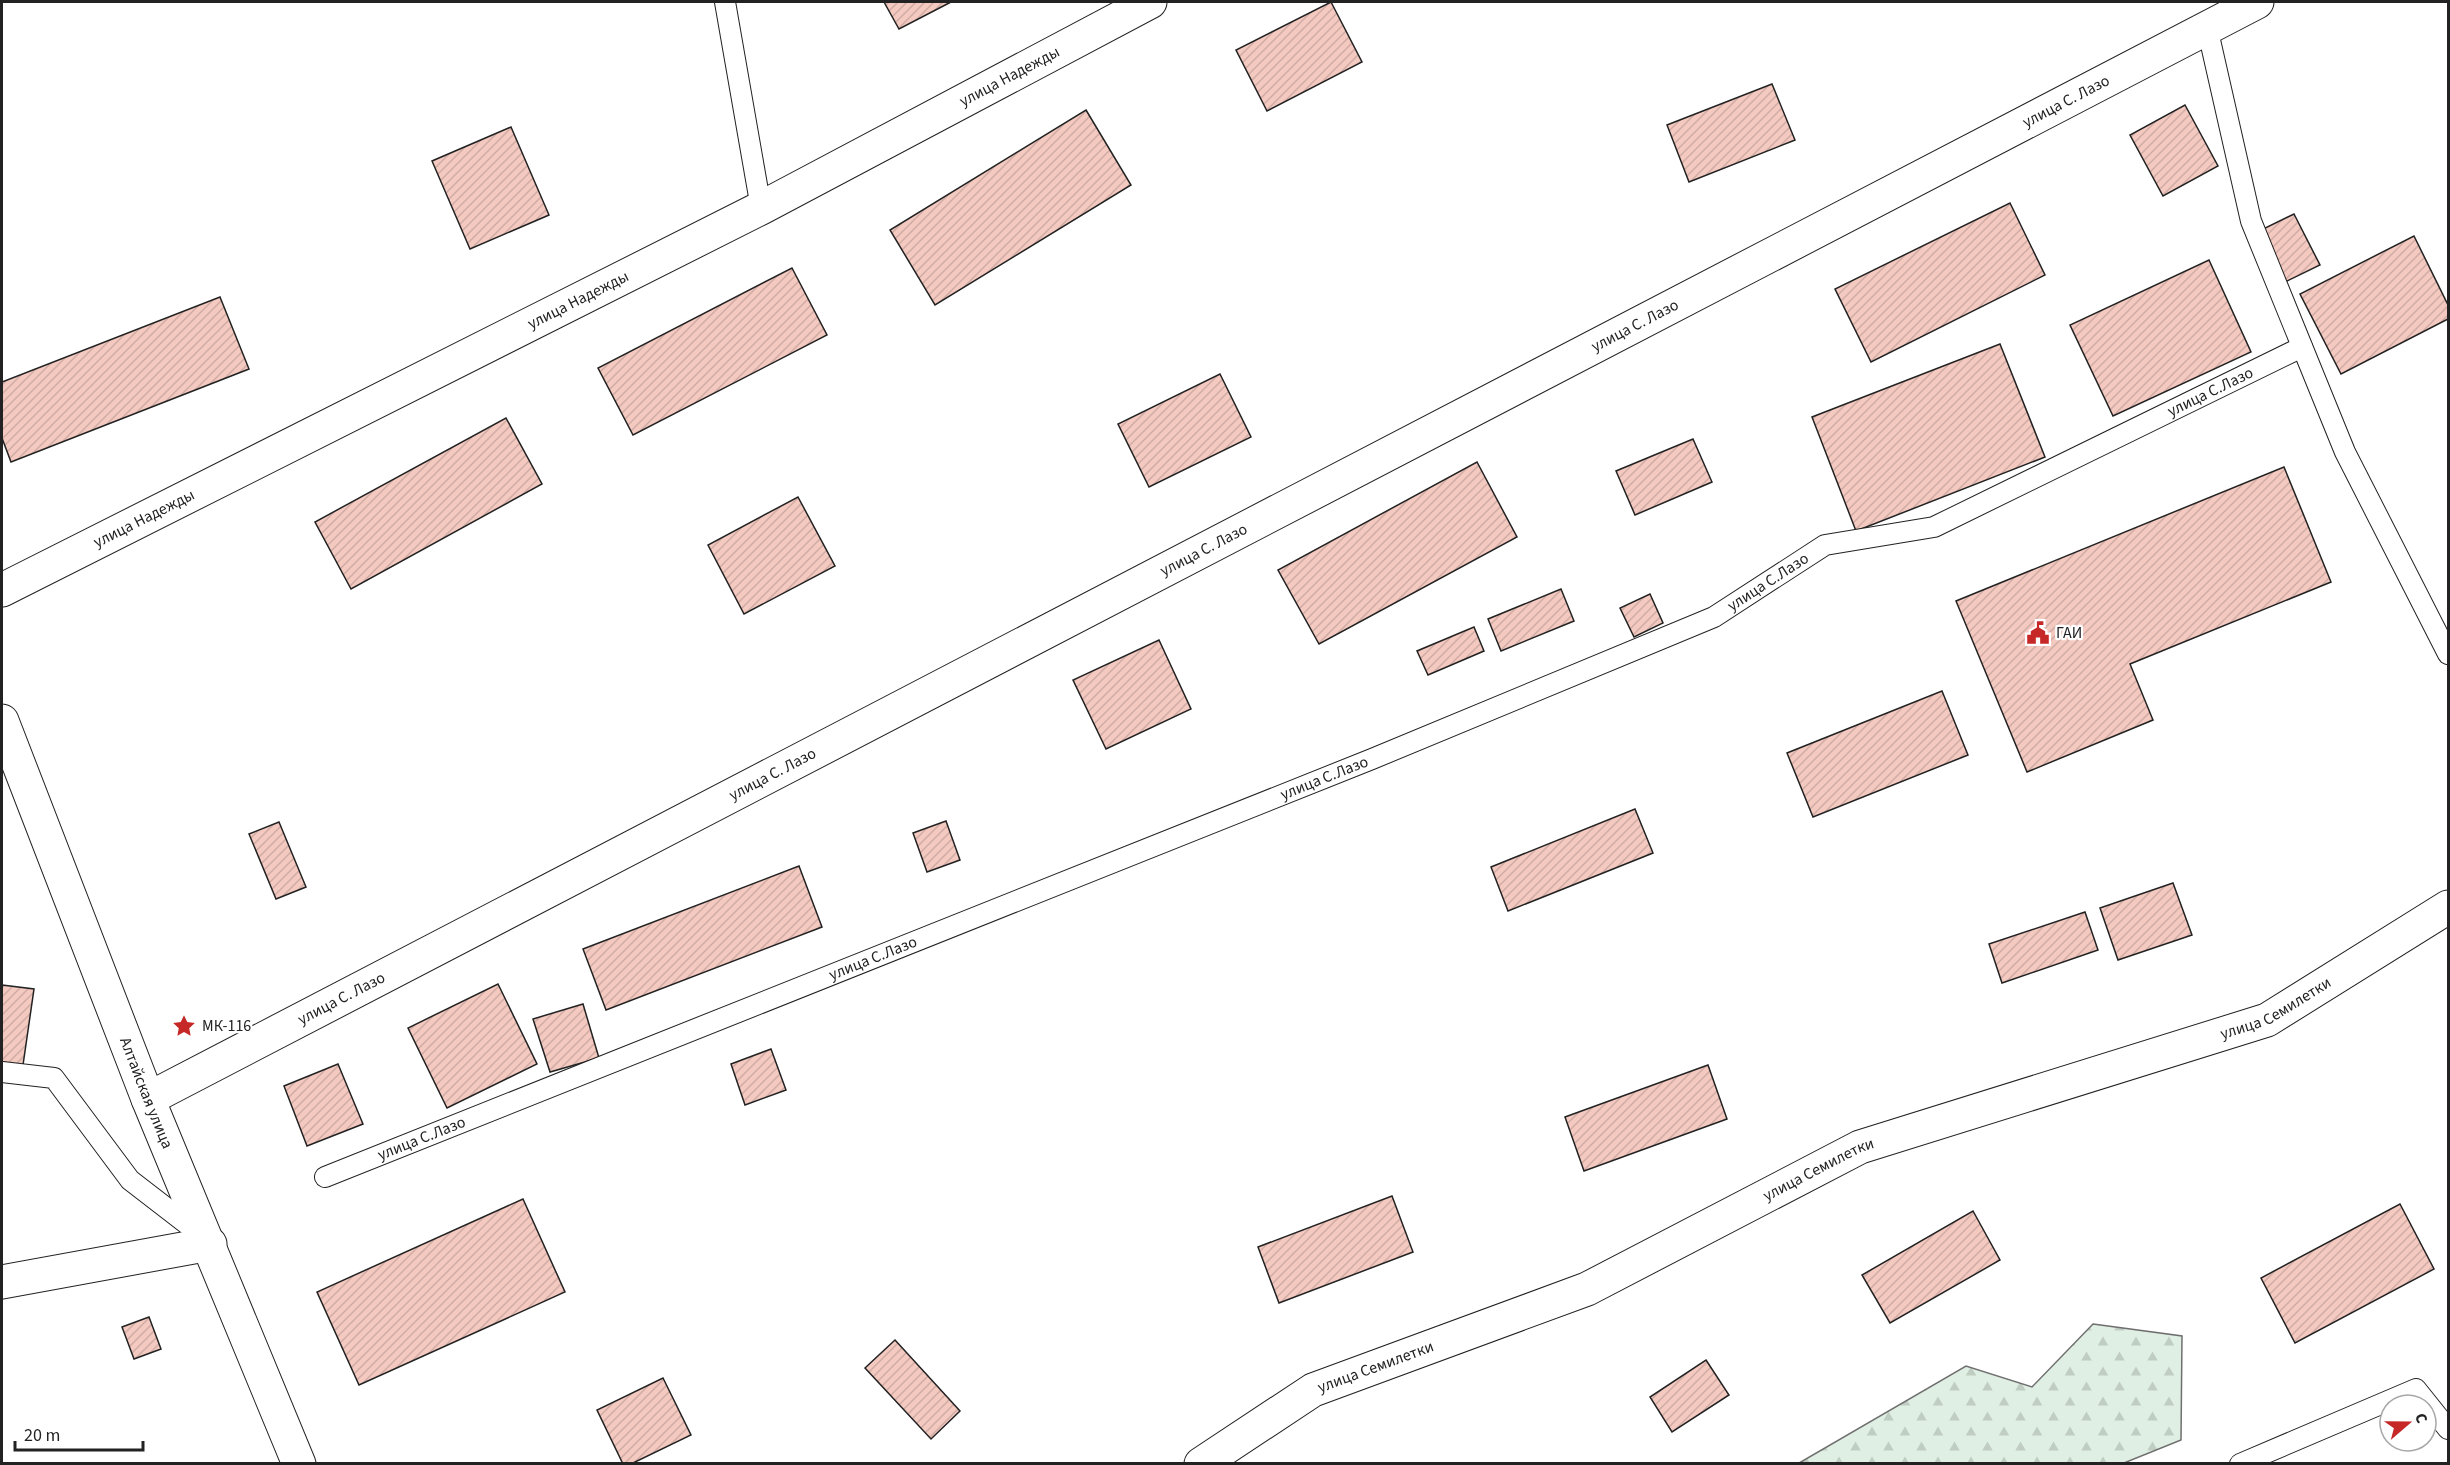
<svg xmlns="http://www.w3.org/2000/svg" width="2450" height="1465" font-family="'Source Sans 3',sans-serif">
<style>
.forest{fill:url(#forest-firs);stroke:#6f6f6f;stroke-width:1.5}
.building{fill:url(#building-hatch);stroke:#222;stroke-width:1.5}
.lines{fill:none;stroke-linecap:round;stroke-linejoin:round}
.lane-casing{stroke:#222;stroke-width:22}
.street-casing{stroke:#222;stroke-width:35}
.lane{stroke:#fff;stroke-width:20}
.street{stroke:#fff;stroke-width:33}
.labels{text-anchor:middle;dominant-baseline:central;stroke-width:4.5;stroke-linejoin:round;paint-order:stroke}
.street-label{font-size:16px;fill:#222;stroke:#fff}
.poi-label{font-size:16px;fill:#222;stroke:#fff;text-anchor:start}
</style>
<defs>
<pattern id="forest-firs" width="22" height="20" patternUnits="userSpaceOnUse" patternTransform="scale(1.5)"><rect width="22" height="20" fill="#e0efe3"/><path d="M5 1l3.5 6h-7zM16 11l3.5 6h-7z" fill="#c0cdc2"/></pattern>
<pattern id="building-hatch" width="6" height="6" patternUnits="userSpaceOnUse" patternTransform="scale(1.5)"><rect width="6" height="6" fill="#f3c9c0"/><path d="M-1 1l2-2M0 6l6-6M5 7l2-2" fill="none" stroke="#d0aca5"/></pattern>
</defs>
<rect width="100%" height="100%" fill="#fff"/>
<path class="forest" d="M2093 1324 2182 1336 2181 1440 2124 1463H1799L1966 1366 2032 1387Z"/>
<g class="building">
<path d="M884 2H951L899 29Z"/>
<path d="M1331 2 1362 62 1267 111 1236 50Z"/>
<path d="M1772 84 1795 140 1689 182 1667 125Z"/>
<path d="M2185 105 2218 166 2163 196 2130 135Z"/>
<path d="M1086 110 1131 185 935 305 890 230Z"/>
<path d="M511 127 549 215 470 249 432 161Z"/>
<path d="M2010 203 2045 275 1871 362 1835 289Z"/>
<path d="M2294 214 2320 265 2285 282 2259 231Z"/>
<path d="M2414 236 2448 305V319L2341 374 2300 294Z"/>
<path d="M2209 260 2251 352 2113 416 2070 325Z"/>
<path d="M792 268 827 335 633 435 598 368Z"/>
<path d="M220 297 249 369 11 462 2 438V382Z"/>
<path d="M2000 344 2045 457 1856 531 1812 417Z"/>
<path d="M1220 374 1251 437 1149 487 1118 424Z"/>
<path d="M506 418 542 484 351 589 315 522Z"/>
<path d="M1693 439 1712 482 1635 515 1616 471Z"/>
<path d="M1477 462 1517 537 1319 644 1278 570Z"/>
<path d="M2284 467 2331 582 2130 664 2153 720 2027 772 1956 601Z"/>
<path d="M798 497 835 566 744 614 708 545Z"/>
<path d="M1561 589 1574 621 1501 651 1488 619Z"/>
<path d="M1650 594 1663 623 1634 637 1620 608Z"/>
<path d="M1474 627 1484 651 1428 675 1417 651Z"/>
<path d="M1159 640 1191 709 1106 749 1073 680Z"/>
<path d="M1942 691 1968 755 1813 817 1787 753Z"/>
<path d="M1635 809 1653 853 1508 911 1491 867Z"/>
<path d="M946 821 960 860 927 872 913 833Z"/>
<path d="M279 822 306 887 276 899 249 834Z"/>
<path d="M799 866 822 927 606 1010 583 949Z"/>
<path d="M2173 883 2192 935 2118 960 2100 908Z"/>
<path d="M2085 912 2098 950 2002 983 1989 944Z"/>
<path d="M498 984 537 1064 447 1108 408 1028Z"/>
<path d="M2 985 34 989 23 1065 2 1062Z"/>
<path d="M583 1004 599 1058 550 1072 533 1019Z"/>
<path d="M771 1049 786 1090 745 1105 731 1064Z"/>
<path d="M338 1064 363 1124 307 1146 284 1086Z"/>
<path d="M1708 1065 1727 1119 1584 1171 1565 1117Z"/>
<path d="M1392 1196 1413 1252 1279 1303 1258 1247Z"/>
<path d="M523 1199 565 1292 359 1385 317 1292Z"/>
<path d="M2400 1204 2434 1269 2295 1343 2261 1278Z"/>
<path d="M1973 1211 2000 1260 1890 1323 1862 1275Z"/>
<path d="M149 1317 161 1349 134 1359 122 1327Z"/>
<path d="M895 1340 960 1411 931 1439 865 1368Z"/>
<path d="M1706 1360 1729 1395 1672 1432 1650 1397Z"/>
<path d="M663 1378 691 1435 631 1464H623L597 1410Z"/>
</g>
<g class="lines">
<g class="lane-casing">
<g id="lane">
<path d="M725 2 761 208"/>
<path d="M2207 27 2251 221 2345 452 2448 654"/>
<path d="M2 1072 54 1078 130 1180 200 1234"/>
<path id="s1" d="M325 1177 1372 759 1714 617 1825 545 1934 527 2302 347"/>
<path d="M2240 1464 2416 1389 2448 1429"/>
</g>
</g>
<g class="street-casing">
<g id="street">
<path id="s2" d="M2 590 761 208 1150 2"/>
<path id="s3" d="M2 721 148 1099 299 1464"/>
<path id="s4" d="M148 1099 2257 2"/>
<path d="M2 1282 210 1244"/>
<path id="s5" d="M1201 1464 1313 1390 1587 1289 1860 1147 2267 1020 2448 907"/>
</g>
</g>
<use href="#lane" class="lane"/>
<use href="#street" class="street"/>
</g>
<defs>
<g id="civic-bare" transform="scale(1.8)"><path d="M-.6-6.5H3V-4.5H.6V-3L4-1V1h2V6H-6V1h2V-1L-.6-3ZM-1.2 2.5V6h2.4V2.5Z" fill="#c62828" stroke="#fff" stroke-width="2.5" paint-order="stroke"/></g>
<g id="sight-bare" transform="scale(1.8)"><path d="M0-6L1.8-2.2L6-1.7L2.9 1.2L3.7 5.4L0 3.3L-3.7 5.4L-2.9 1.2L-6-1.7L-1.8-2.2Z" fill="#c62828" stroke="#fff" stroke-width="2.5" paint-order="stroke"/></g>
</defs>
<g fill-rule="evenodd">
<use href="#civic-bare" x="2038" y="633"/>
<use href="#sight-bare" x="184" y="1026"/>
</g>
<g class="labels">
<g class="street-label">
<text stroke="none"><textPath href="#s2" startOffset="1131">улица Надежды</textPath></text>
<text stroke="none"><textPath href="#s4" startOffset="2162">улица С. Лазо</textPath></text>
<text stroke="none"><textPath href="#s2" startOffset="645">улица Надежды</textPath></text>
<text stroke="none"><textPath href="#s4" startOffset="1676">улица С. Лазо</textPath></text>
<text stroke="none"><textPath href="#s1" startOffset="2048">улица С.Лазо</textPath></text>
<text stroke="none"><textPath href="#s2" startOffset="159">улица Надежды</textPath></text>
<text stroke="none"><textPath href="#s4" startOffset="1190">улица С. Лазо</textPath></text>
<text stroke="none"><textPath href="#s1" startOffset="1562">улица С.Лазо</textPath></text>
<text stroke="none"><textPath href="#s4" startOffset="704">улица С. Лазо</textPath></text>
<text stroke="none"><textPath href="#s1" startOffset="1076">улица С.Лазо</textPath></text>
<text stroke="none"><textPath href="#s1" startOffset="590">улица С.Лазо</textPath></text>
<text stroke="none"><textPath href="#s4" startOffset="218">улица С. Лазо</textPath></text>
<text stroke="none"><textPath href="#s5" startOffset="1173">улица Семилетки</textPath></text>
<text stroke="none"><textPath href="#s3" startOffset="399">Алтайская улица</textPath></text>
<text stroke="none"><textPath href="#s1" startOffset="104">улица С.Лазо</textPath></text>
<text stroke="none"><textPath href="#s5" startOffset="687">улица Семилетки</textPath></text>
<text stroke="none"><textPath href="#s5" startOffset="201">улица Семилетки</textPath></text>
</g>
<g class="poi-label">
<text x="2056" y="633">ГАИ</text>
<text x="202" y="1026">МК-116</text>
</g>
</g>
<rect width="2450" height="1465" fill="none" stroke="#222222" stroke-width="6"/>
<g transform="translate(2408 1423) rotate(70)"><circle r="28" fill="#ffffff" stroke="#a7a7a7" stroke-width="1.5"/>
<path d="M0-4.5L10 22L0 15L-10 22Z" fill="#c62828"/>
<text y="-9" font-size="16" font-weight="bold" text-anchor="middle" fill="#222222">С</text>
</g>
<path d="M15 1441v9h128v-9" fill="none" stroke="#222222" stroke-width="3"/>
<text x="24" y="1441" font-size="18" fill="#222222" stroke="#ffffff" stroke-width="4.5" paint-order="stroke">20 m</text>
</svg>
